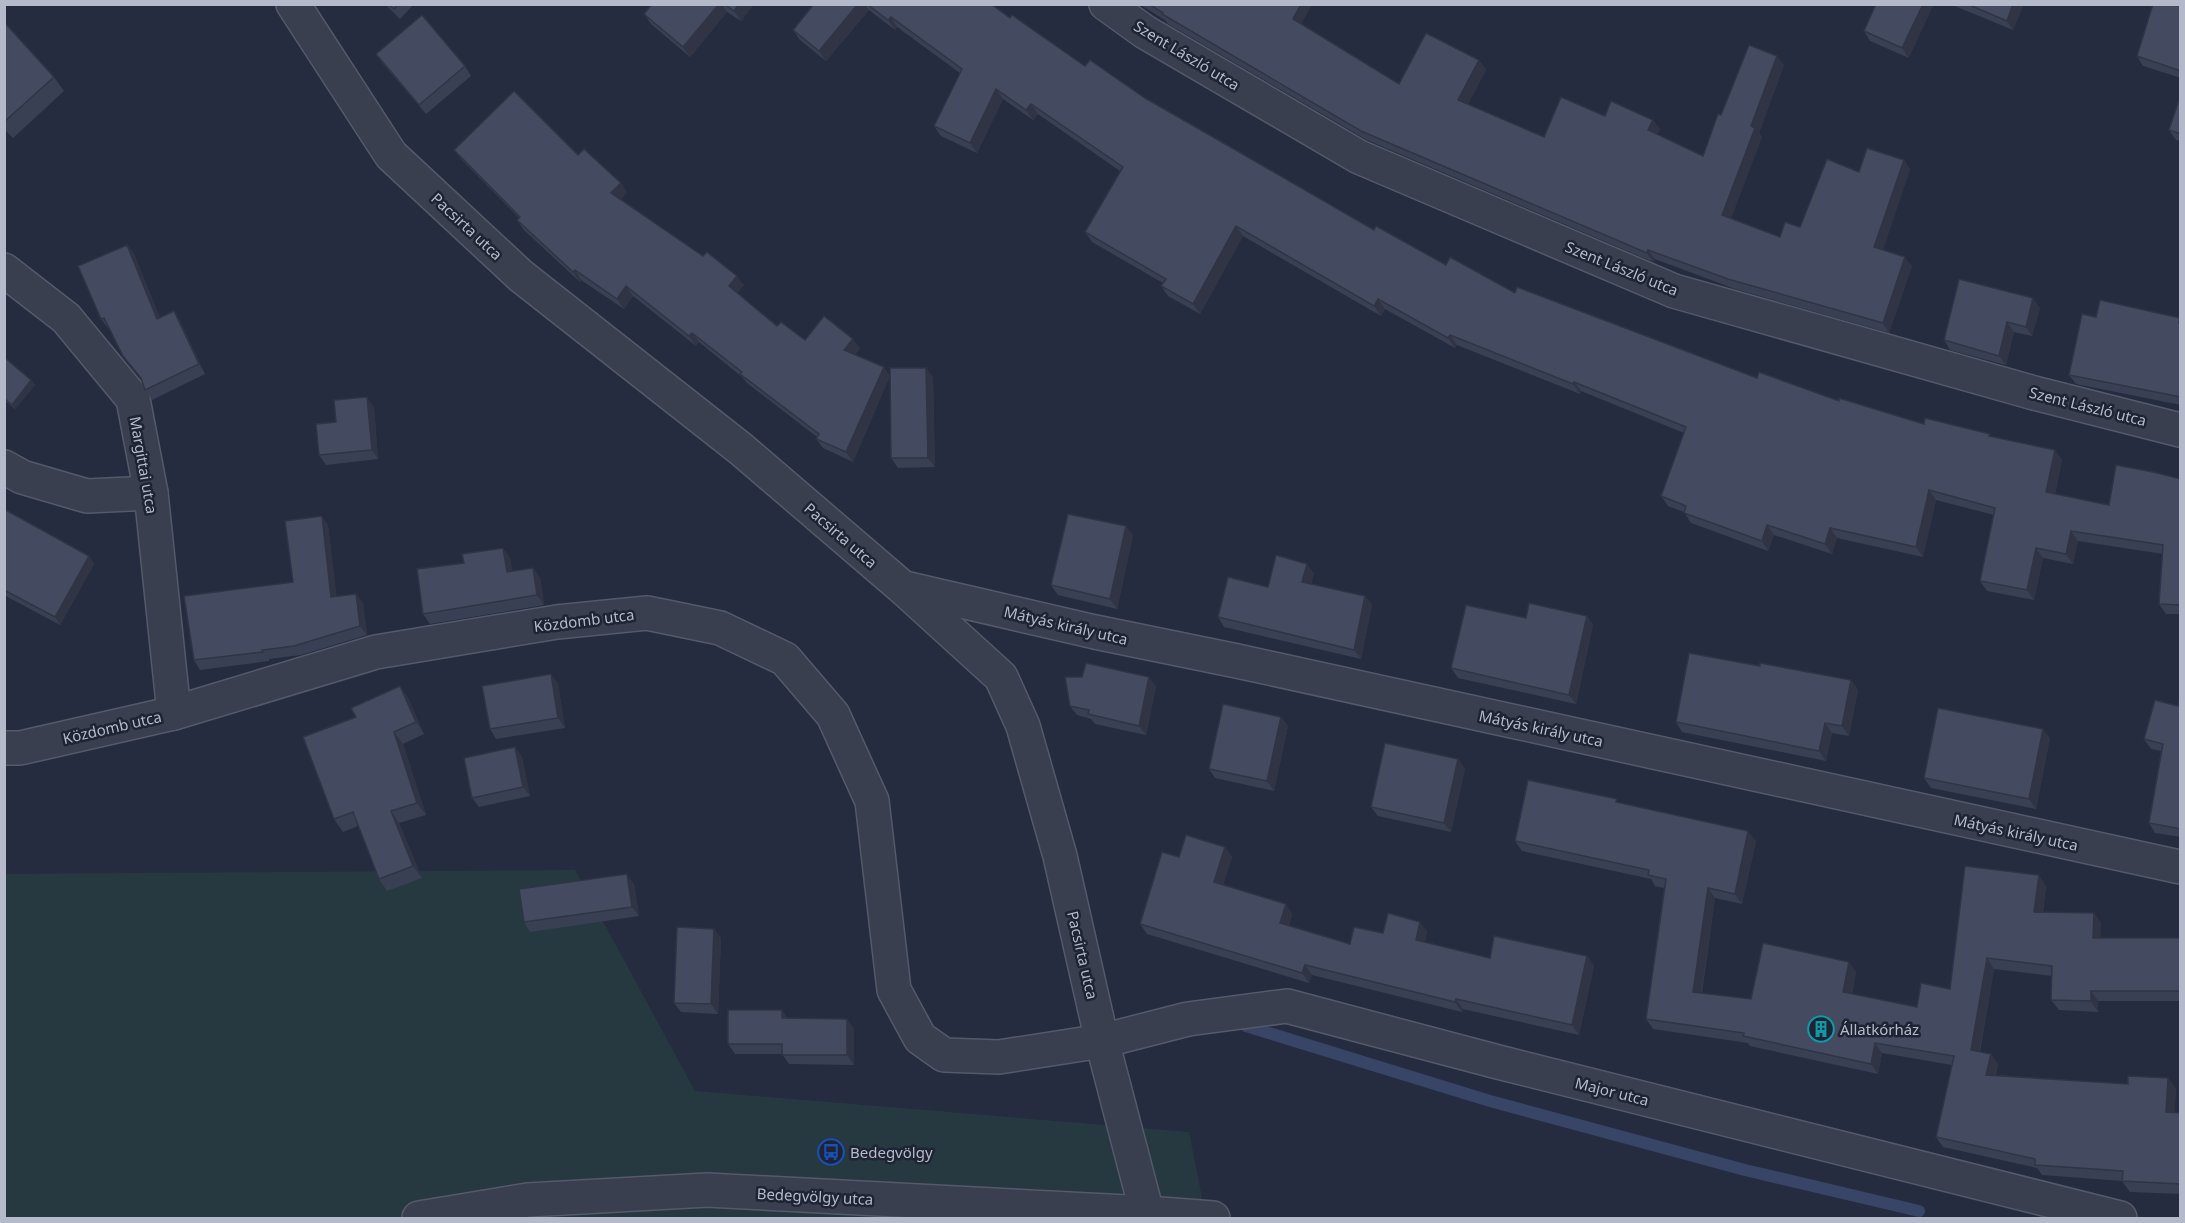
<svg xmlns="http://www.w3.org/2000/svg" width="2185" height="1223" font-family="'Noto Sans',sans-serif">
<style>
.green{fill:#273940}
.lines{fill:none;stroke-linecap:round;stroke-linejoin:round}
.stream{stroke:#394566;stroke-width:12}
.minor-casing{stroke:#545a6a;stroke-width:36}
.minor{stroke:#393f4f;stroke-width:33}
.wall{fill:#3a4053}
.shaded-wall{fill:#303444}
.building{fill:#444b61;stroke:#303444;stroke-width:1.5}
.labels{text-anchor:middle;dominant-baseline:central;stroke-width:5;stroke-linejoin:round;paint-order:stroke}
.street-label{font-size:15px;fill:#b5baca;stroke:#1e2434}
.poi-label{font-size:15px;fill:#b5baca;stroke:#1e2434;text-anchor:start}
</style>
<rect width="100%" height="100%" fill="#252c3f"/>
<path class="green" d="M575 870 695 1091 1189 1132 1206 1218H5L4 874Z"/>
<g class="lines">
<path class="stream" d="M1246 1026 1490 1101 1745 1170 1919 1211"/>
<g class="minor-casing">
<g id="minor">
<path d="M293 4 391 155 521 276 741 449 902 587 1001 677 1023 726 1060 856 1102 1041 1147 1213"/>
<path d="M1106 4 1145 32 1359 157 1674 291 2034 393 2180 430"/>
<path d="M4 270 66 318 133 399 151 493 174 713"/>
<path d="M4 467 22 477 87 496 151 493"/>
<path d="M905 588 1095 632 1237 661 2180 867"/>
<path d="M4 748H20L174 713 376 652 557 622 647 613 720 628 785 659 833 715 872 801 894 990 920 1038 944 1055 999 1057 1102 1041 1188 1019 1287 1006 1498 1062 2120 1218"/>
<path d="M419 1218 528 1200 707 1190 1147 1213 1213 1218"/>
</g>
</g>
<use href="#minor" class="minor"/>
</g>
<g class="wall">
<path d="M385 4H414L400 19Z"/>
<path d="M652 4H754L741 21 727 12 690 57 651 24 644 14Z"/>
<path d="M814 4H991L1010 18 1085 66 1145 98 1374 230 1446 265 1515 293 1757 378 1839 401 1924 424 2055 450 2062 460 2055 494 2109 505 2181 479V614H2166L2159 604 2163 554 2078 541 2073 564 2043 558 2034 600 1987 591 1980 581 1994 515 1936 500 1923 557 1837 538 1832 554 1774 535 1768 551 1691 523 1684 512 1668 506 1661 496 1684 433 1581 391 1580 394 1457 345 1455 348 1385 309 1381 316 1243 236 1200 314 1168 296 1161 286 1163 283 1092 242 1085 232 1120 171 1038 114 1033 120 1003 99 977 153 941 136 934 126 960 73 897 27 895 30 869 10 826 61 800 40 793 30Z"/>
<path d="M1139 4H1312L1301 24 1399 84 1479 60 1486 70 1468 104 1544 137 1605 116 1653 120 1660 129 1657 134 1703 156 1721 115 1784 65 1759 133 1762 137 1731 218 1780 237 1800 227 1859 172 1904 160 1910 169 1883 249 1912 266 1889 333 1735 289 1655 259 1653 262 1367 140 1168 24 1165 20Z"/>
<path d="M1876 4 1909 58 1870 41 1864 31Z"/>
<path d="M1950 4H2024L2013 30Z"/>
<path d="M2181 4V78L2143 66 2137 56Z"/>
<path d="M4 22 54 77 64 91 13 138 4 129Z"/>
<path d="M376 54 465 66 471 76 426 114 383 64Z"/>
<path d="M2181 94V141L2176 140 2169 130Z"/>
<path d="M454 150 578 155 627 192 621 199 744 285 737 293 777 326 805 340 860 348 855 355 890 376 933 377 935 467 898 468 891 458 890 376 853 462 823 448 816 439 817 437 747 383 742 377 699 342 696 346 633 296 624 309 581 280 580 282 524 230 517 220 519 218 461 159Z"/>
<path d="M127 245 134 254 160 318 174 311 180 321 205 374 152 400 145 390 142 380 123 356 109 328H108L101 319Z"/>
<path d="M2040 308 2032 336 2014 332 2006 365 1950 350 1944 340Z"/>
<path d="M2096 317 2180 318 2181 405 2076 384 2069 375Z"/>
<path d="M4 357 31 380 35 385 15 409 4 400Z"/>
<path d="M374 407 378 459 326 465 319 455 336 422Z"/>
<path d="M4 509 89 556 94 564 60 625 4 595Z"/>
<path d="M328 525 336 596 356 594 363 603 367 635 301 655 269 659V661L200 670 194 660 293 582Z"/>
<path d="M1126 526 1133 536 1117 609 1058 595 1051 585Z"/>
<path d="M503 548 510 558 512 571 533 568 540 578 544 605 430 624 423 614 464 563Z"/>
<path d="M1314 573 1311 584 1365 596 1372 605 1361 659 1224 627 1218 617 1268 587Z"/>
<path d="M1587 616 1593 625 1576 704 1458 678 1451 668 1526 618Z"/>
<path d="M1760 666 1851 680 1858 690 1849 736 1832 733 1826 761 1682 732 1676 722Z"/>
<path d="M551 674 558 684 565 728 496 739 490 729Z"/>
<path d="M1082 677 1156 686 1146 735 1095 724 1091 719 1077 715 1070 706Z"/>
<path d="M400 686 408 698 424 734 403 744 426 815 399 823 422 878 387 891 379 879 358 826 343 832 334 819 356 717Z"/>
<path d="M2181 697V837L2155 833 2149 823 2161 751 2151 749 2144 739 2178 706Z"/>
<path d="M1281 717 1288 726 1274 791 1215 778 1209 769Z"/>
<path d="M2050 738 2036 809 1931 788 1924 778Z"/>
<path d="M515 747 522 757 530 796 479 807 472 798Z"/>
<path d="M1458 759 1465 769 1451 832 1378 816 1371 807Z"/>
<path d="M1620 803 1756 841 1742 904 1715 898 1702 993 1751 999 1849 962 1856 972 1852 994 1917 1007 1950 989 2046 886 2043 912 2094 913 2101 923 2100 938H2181V1001H2098V1012L2059 1010 2051 1000 2052 976 1994 969 1980 1052 1991 1054 1998 1064 1996 1075 2128 1084 2168 1078 2176 1089 2174 1113H2181V1194L2130 1192 2122 1181 2042 1175 2037 1168 1943 1147 1936 1137 1952 1065 1882 1053 1878 1074 1750 1046 1748 1043 1653 1029 1646 1019 1664 888 1655 886 1651 879 1522 851 1515 841Z"/>
<path d="M1225 847 1232 857 1223 885 1286 904 1292 914 1289 926 1350 944 1383 933 1427 931 1425 942 1490 958 1587 956 1594 966 1579 1035 1463 1009 1462 1012 1312 975 1309 983 1147 934 1140 924 1179 857Z"/>
<path d="M634 884 639 916 530 932 524 922Z"/>
<path d="M714 929 721 938 718 1014 681 1012 674 1003Z"/>
<path d="M788 1018 854 1028V1065L789 1064 782 1054H735L728 1044Z"/>
</g>
<g class="shaded-wall">
<path d="M719 4H722L727 12 690 57 683 47Z"/>
<path d="M739 4H754L741 21 734 11Z"/>
<path d="M858 4H864L869 10 826 61 819 51Z"/>
<path d="M1301 4H1312L1299 28 1293 19Z"/>
<path d="M1923 4H1934L1909 58 1902 48Z"/>
<path d="M2013 4H2024L2013 30 2007 21Z"/>
<path d="M891 17 897 27 895 30 888 20Z"/>
<path d="M1777 56 1784 65 1759 133 1762 137 1729 224 1722 215 1751 126Z"/>
<path d="M1479 60 1486 70 1465 109 1458 100Z"/>
<path d="M996 89 1003 99 977 153 970 143Z"/>
<path d="M1031 104 1038 114 1033 120 1026 110Z"/>
<path d="M1653 120 1660 129 1655 139 1648 130Z"/>
<path d="M1904 160 1910 169 1881 256 1874 247Z"/>
<path d="M621 183 627 192 618 202 611 193Z"/>
<path d="M1236 226 1243 236 1200 314 1193 304Z"/>
<path d="M127 245 134 254 164 328 157 319Z"/>
<path d="M1648 250 1655 259 1653 262 1647 253Z"/>
<path d="M1905 257 1912 266 1889 333 1883 323Z"/>
<path d="M575 270 581 280 580 282 573 272Z"/>
<path d="M737 276 744 285 735 296 729 286Z"/>
<path d="M626 286 633 296 624 309 617 299Z"/>
<path d="M2033 298 2040 308 2032 336 2026 327Z"/>
<path d="M1378 299 1385 309 1381 316 1374 306Z"/>
<path d="M174 311 180 321 205 374 199 364Z"/>
<path d="M2007 322 2014 332 2006 365 1999 356Z"/>
<path d="M692 333 699 342 696 346 689 336Z"/>
<path d="M1450 335 1457 345 1455 348 1448 338Z"/>
<path d="M853 339 860 348 851 360 844 350Z"/>
<path d="M884 367 890 376 853 462 846 452Z"/>
<path d="M926 368 933 377 935 467 928 458Z"/>
<path d="M31 380 35 385 15 409 12 405Z"/>
<path d="M1574 382 1581 391 1580 394 1573 384Z"/>
<path d="M367 397 374 407 378 459 372 450Z"/>
<path d="M2055 450 2062 460 2053 502 2046 492Z"/>
<path d="M1929 490 1936 500 1923 557 1916 547Z"/>
<path d="M322 516 328 525 338 606 331 597Z"/>
<path d="M1767 525 1774 535 1768 551 1762 541Z"/>
<path d="M1126 526 1133 536 1117 609 1110 599Z"/>
<path d="M1830 528 1837 538 1832 554 1825 544Z"/>
<path d="M2071 531 2078 541 2073 564 2066 554Z"/>
<path d="M503 548 510 558 514 582 507 572Z"/>
<path d="M2036 548 2043 558 2034 600 2027 590Z"/>
<path d="M89 556 94 564 60 625 55 617Z"/>
<path d="M1307 564 1314 573 1309 592 1302 582Z"/>
<path d="M533 568 540 578 544 605 537 595Z"/>
<path d="M356 594 363 603 367 635 360 626Z"/>
<path d="M1365 596 1372 605 1361 659 1354 650Z"/>
<path d="M1587 616 1593 625 1576 704 1569 695Z"/>
<path d="M551 674 558 684 565 728 558 718Z"/>
<path d="M1149 677 1156 686 1146 735 1139 726Z"/>
<path d="M1851 680 1858 690 1849 736 1842 726Z"/>
<path d="M400 686 408 698 424 734 416 722Z"/>
<path d="M1281 717 1288 726 1274 791 1267 781Z"/>
<path d="M1825 723 1832 733 1826 761 1819 751Z"/>
<path d="M2043 729 2050 738 2036 809 2029 799Z"/>
<path d="M394 732 403 744 426 815 417 803Z"/>
<path d="M515 747 522 757 530 796 523 787Z"/>
<path d="M1458 759 1465 769 1451 832 1444 823Z"/>
<path d="M391 811 399 823 422 878 413 866Z"/>
<path d="M1748 831 1756 841 1742 904 1735 894Z"/>
<path d="M1225 847 1232 857 1221 892 1214 882Z"/>
<path d="M627 874 634 884 639 916 632 907Z"/>
<path d="M2039 875 2046 886 2041 922 2034 912Z"/>
<path d="M1708 888 1715 898 1700 1002 1693 992Z"/>
<path d="M1286 904 1292 914 1287 933 1280 923Z"/>
<path d="M2094 913 2101 923 2100 948 2093 938Z"/>
<path d="M1420 922 1427 931 1423 949 1416 940Z"/>
<path d="M714 929 721 938 718 1014 711 1004Z"/>
<path d="M1587 956 1594 966 1579 1035 1572 1025Z"/>
<path d="M1987 958 1994 969 1978 1060 1971 1050Z"/>
<path d="M1849 962 1856 972 1850 1002 1843 992Z"/>
<path d="M1305 965 1312 975 1309 983 1302 973Z"/>
<path d="M2091 991 2098 1001V1012L2091 1001Z"/>
<path d="M1456 999 1463 1009 1462 1012 1455 1002Z"/>
<path d="M782 1010 789 1019 782 1018Z"/>
<path d="M847 1019 854 1028V1065L847 1055Z"/>
<path d="M1875 1043 1882 1053 1878 1074 1871 1064Z"/>
<path d="M1991 1054 1998 1064 1993 1085 1986 1075Z"/>
<path d="M2168 1078 2176 1089 2174 1122 2166 1112Z"/>
</g>
<g class="building">
<path d="M389 4H398L394 9Z"/>
<path d="M652 4H719L683 47 644 14Z"/>
<path d="M724 4H739L734 11Z"/>
<path d="M814 4H858L819 51 793 30Z"/>
<path d="M867 4H991L1010 18 1012 15 1085 66 1090 60 1145 98 1227 145 1374 230 1376 226 1446 265 1450 257 1515 293 1517 287 1757 378 1759 372 1839 401V398L1924 424 1925 418 1990 434 1989 436 2055 450 2046 492 2109 505 2116 465 2153 472 2181 479V605L2159 604 2163 545 2071 531 2066 554 2036 548 2027 590 1980 581 1995 508 1929 490 1916 547 1830 528 1825 544 1767 525 1762 541 1684 513 1686 506 1661 496 1686 427 1574 382 1573 384 1450 335 1448 338 1378 299 1374 306 1236 226 1193 304 1161 286 1166 279 1085 232 1123 167 1031 104 1026 110 996 89 970 143 934 126 962 69 891 17 888 20Z"/>
<path d="M1149 4H1301L1293 19 1399 84 1426 33 1479 60 1458 100 1544 137 1561 97 1605 116 1611 101 1653 120 1648 130 1703 156 1718 114 1721 115 1749 45 1777 56 1751 126 1755 128 1722 215 1780 237 1785 222 1800 227 1827 159 1859 172 1867 148 1904 160 1874 247 1905 257 1883 323 1728 279 1648 250 1647 253 1361 131 1162 14 1163 13Z"/>
<path d="M1876 4H1923L1902 48 1864 31Z"/>
<path d="M1967 4H2013L2007 21Z"/>
<path d="M2153 4H2181V71L2137 56Z"/>
<path d="M422 15 465 66 419 105 376 54Z"/>
<path d="M4 22 54 77 4 122Z"/>
<path d="M514 91 578 155 584 149 621 183 611 193 703 256 707 252 737 276 729 286 777 326 781 322 805 340 824 316 853 339 844 350 884 367 846 452 816 439 819 434 740 374 742 372 692 333 689 336 626 286 617 299 575 270 573 272 517 220 520 217 454 150Z"/>
<path d="M2181 94V134L2169 130Z"/>
<path d="M127 245 157 319 174 311 199 364 145 390 141 378 123 356 104 318 101 319 78 266Z"/>
<path d="M1959 279 2033 298 2026 327 2007 322 1999 356 1944 340Z"/>
<path d="M2100 300 2180 318 2179 323H2181V397L2069 375 2082 314 2096 317Z"/>
<path d="M4 357 31 380 12 405 4 398Z"/>
<path d="M890 368H926L928 458H891Z"/>
<path d="M367 397 372 450 319 455 316 424 336 422 334 400Z"/>
<path d="M4 509 89 556 55 617 4 590Z"/>
<path d="M1068 514 1126 526 1110 599 1051 585Z"/>
<path d="M322 516 331 597 356 594 360 626 294 646 262 650 263 652 194 660 184 596 293 582 285 521Z"/>
<path d="M503 548 507 572 533 568 537 595 423 614 417 569 464 563 462 554Z"/>
<path d="M1276 555 1307 564 1302 582 1365 596 1354 650 1218 617 1228 577 1268 587Z"/>
<path d="M1529 603 1587 616 1569 695 1451 668 1466 605 1526 618Z"/>
<path d="M1689 653 1760 666V663L1851 680 1842 726 1825 723 1819 751 1676 722Z"/>
<path d="M1086 663 1149 677 1139 726 1088 714 1089 710 1070 706 1065 677H1082Z"/>
<path d="M551 674 558 718 490 729 482 686Z"/>
<path d="M400 686 416 722 394 732 417 803 391 811 413 866 379 879 353 812 334 819 303 737 356 717 351 708Z"/>
<path d="M2181 697V829L2149 823 2163 744 2144 739 2155 700 2178 706Z"/>
<path d="M1223 704 1281 717 1267 781 1209 769Z"/>
<path d="M1938 708 2043 729 2029 799 1924 778Z"/>
<path d="M1385 743 1458 759 1444 823 1371 807Z"/>
<path d="M515 747 523 787 472 798 464 758Z"/>
<path d="M1528 780 1617 799 1616 802 1748 831 1735 894 1708 888 1693 992 1751 999 1763 943 1849 962 1843 992 1917 1007 1921 983 1950 989 1965 866 2039 875 2034 912 2094 913 2093 938H2181V991H2091V1001L2051 1000 2052 966 1987 958 1971 1050 1991 1054 1986 1075 2128 1084V1076L2168 1078 2166 1112 2181 1113V1184L2122 1181 2123 1171 2035 1165V1159L1936 1137 1954 1056 1875 1043 1871 1064 1743 1036 1744 1033 1646 1019 1666 879 1648 875 1649 870 1515 841Z"/>
<path d="M1186 835 1225 847 1214 882 1286 904 1280 923 1350 944 1354 927 1383 933 1388 913 1420 922 1416 940 1490 958 1494 936 1587 956 1572 1025 1456 999 1455 1002 1305 965 1302 973 1140 924 1162 852 1179 857Z"/>
<path d="M627 874 632 907 524 922 519 889Z"/>
<path d="M677 927 714 929 711 1004 674 1003Z"/>
<path d="M728 1010H782V1018L847 1019V1055H782V1044H728Z"/>
</g>
<defs>
<g id="building-ring" transform="scale(1.35)"><circle r="9.5" fill="#1e2434" stroke="#0f9aa8" stroke-width="1.5"/><path d="M-4-6H4V6H1V3H-1V6H-4ZM-2.5-4.3h1.7v1.8h-1.7ZM.8-4.3h1.7v1.8H.8ZM-2.5-1h1.7V.8h-1.7ZM.8-1h1.7V.8H.8Z" fill="#0f9aa8"/></g>
<g id="bus-ring" transform="scale(1.35)"><circle r="9.5" fill="#1e2434" stroke="#1a4fb4" stroke-width="1.5"/><path d="M-5-6H5V4H4V6H2V4H-2V6H-4V4H-5ZM-3.5-4V0h7V-4ZM-3.5 1.2v1.5H-2V1.2ZM2 1.2v1.5H3.5V1.2Z" fill="#1a4fb4"/></g>
</defs>
<g fill-rule="evenodd">
<use href="#building-ring" x="1821" y="1029"/>
<use href="#bus-ring" x="831" y="1152"/>
</g>
<g class="labels">
<g class="street-label">
<text transform="translate(1187 55) rotate(31)">Szent László utca</text>
<text transform="translate(467 226) rotate(43)">Pacsirta utca</text>
<text transform="translate(1622 268) rotate(22)">Szent László utca</text>
<text transform="translate(2088 406) rotate(14)">Szent László utca</text>
<text transform="translate(144 465) rotate(80)">Margittai utca</text>
<text transform="translate(841 535) rotate(41)">Pacsirta utca</text>
<text transform="translate(584 620) rotate(-7)">Közdomb utca</text>
<text transform="translate(1066 625) rotate(13)">Mátyás király utca</text>
<text transform="translate(112 727) rotate(-13)">Közdomb utca</text>
<text transform="translate(1541 728) rotate(12)">Mátyás király utca</text>
<text transform="translate(2016 832) rotate(12)">Mátyás király utca</text>
<text transform="translate(1083 955) rotate(77)">Pacsirta utca</text>
<text transform="translate(1612 1091) rotate(14)">Major utca</text>
<text transform="translate(815 1196) rotate(3)">Bedegvölgy utca</text>
</g>
<g class="poi-label">
<text x="1840" y="1029">Állatkórház</text>
<text x="850" y="1152">Bedegvölgy</text>
</g>
</g>
<rect width="2185" height="1223" fill="none" stroke="#b5baca" stroke-width="12"/>
</svg>
